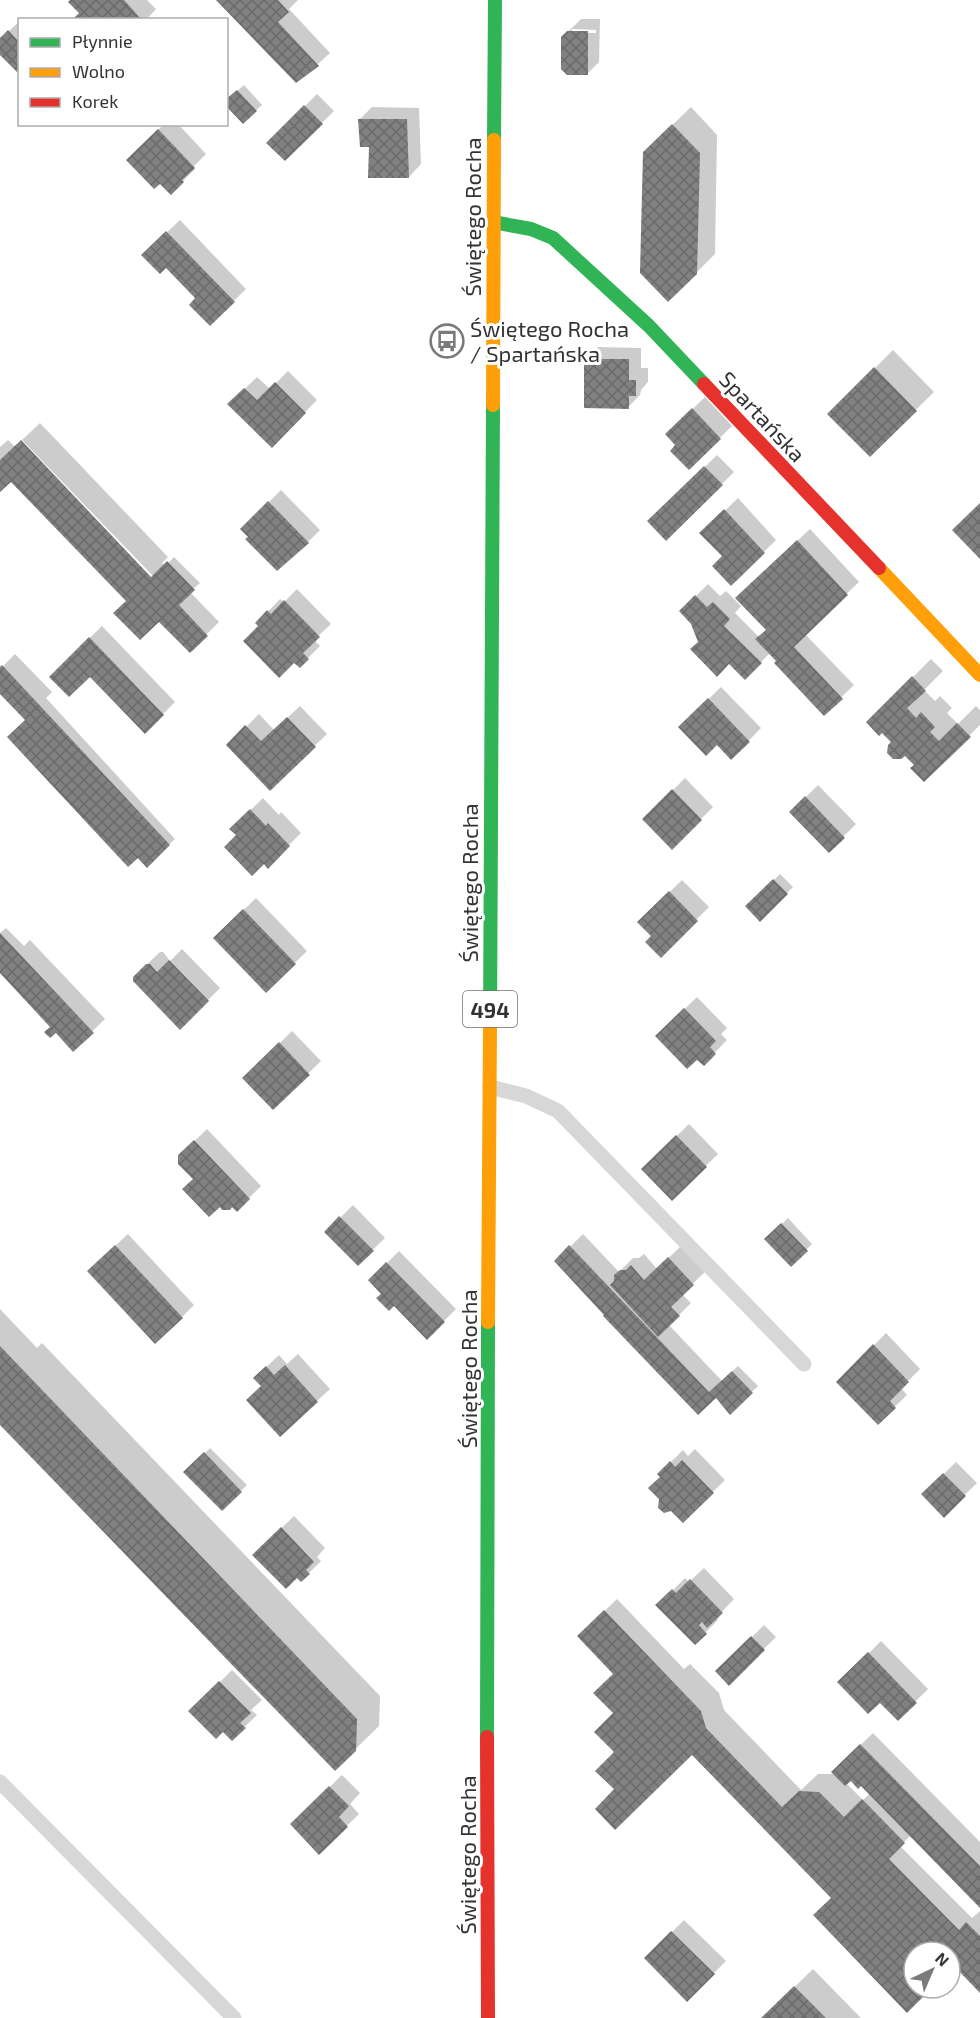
<svg xmlns="http://www.w3.org/2000/svg" width="980" height="2018" font-family="'Exo 2',sans-serif">
<style>
.shadow{fill:#0003;fill-rule:evenodd}
.building{fill:url(#building-cross-hatch)}
.lines{fill:none;stroke-linecap:round;stroke-linejoin:round}
.lane{stroke:#d7d7d7;stroke-width:15}
.fast{stroke:#30b455;stroke-width:14}
.slow{stroke:#ff9f0a;stroke-width:14}
.jam{stroke:#e5322d;stroke-width:14}
.labels{text-anchor:middle;dominant-baseline:central;stroke-width:6;stroke-linejoin:round;paint-order:stroke}
.shield{fill:#fff;stroke:#707070;stroke-width:1.5}
.shield-label{font-size:21px;font-weight:bold;fill:#333}
.street-label{font-size:22px;fill:#333;stroke:#fff}
.poi-label{font-size:22px;fill:#333;stroke:#fff;text-anchor:start}
</style>
<defs>
<pattern id="building-cross-hatch" width="8" height="8" patternUnits="userSpaceOnUse" patternTransform="scale(1.5)"><rect width="8" height="8" fill="#818181"/><path d="M0 0l8 8M0 8l8-8" fill="none" stroke="#6a6a6a"/></pattern>
</defs>
<rect width="100%" height="100%" fill="#fff"/>
<g class="shadow">
<path d="M72 0H147L156 9 146 20H76L81 13Z"/>
<path d="M218 0H298L289 9 330 53 318 64 296 81Z"/>
<path d="M581 19H600L599 62 587 74 562 38ZM572 29 596 30V33L572 32Z"/>
<path d="M20 21V73L0 53V39Z"/>
<path d="M244 85 262 105 243 122 226 101Z"/>
<path d="M317 94 334 111 285 159 268 143Z"/>
<path d="M372 107 419 108 421 164 409 177 360 119Z"/>
<path d="M691 107 717 135 715 254 696 273 663 134Z"/>
<path d="M164 124H178L206 154 193 167 195 169 171 193 160 182 128 160Z"/>
<path d="M180 220 246 289 210 324 197 298 166 266 143 255Z"/>
<path d="M598 347 641 348V368H648V382L641 390 640 395 628 407 586 359Z"/>
<path d="M893 350 934 392 870 455 829 414Z"/>
<path d="M288 371 317 400 272 446 229 404 257 377 270 389Z"/>
<path d="M705 397 732 426 689 468 677 445 667 434Z"/>
<path d="M40 423 168 557 162 563 165 566 174 557 200 583 190 592 219 622 190 651 159 620 128 601 11 480 0 490V447L8 440 150 578H155L22 440Z"/>
<path d="M717 455 734 472 666 539 649 521Z"/>
<path d="M281 490 320 530 308 542 250 537 242 529Z"/>
<path d="M738 498 776 540 731 584 724 556 702 533Z"/>
<path d="M810 529 859 582 805 634 854 685 824 714 770 653 745 678 729 662 700 642 692 623 681 611 708 584 720 596 726 591 741 606 735 613 759 637 767 629 749 586Z"/>
<path d="M297 589 331 624 314 640 320 646 300 666 257 623 280 599 284 602Z"/>
<path d="M102 626 175 702 145 732 90 675 51 676Z"/>
<path d="M15 654 52 692 46 698 175 839 147 865 27 720 0 692V669Z"/>
<path d="M931 659 943 671 924 690 935 701 940 696 952 708 947 713 958 724 976 706 980 710V725L924 780 916 765 882 731 868 722Z"/>
<path d="M721 687 761 728 732 758 717 743 680 727Z"/>
<path d="M300 706 327 734 270 789 228 745 259 714 274 730Z"/>
<path d="M685 778 713 807 672 848 644 819Z"/>
<path d="M818 785 856 824 829 851 791 812Z"/>
<path d="M263 798 279 815 281 812 301 833 268 866 231 829Z"/>
<path d="M780 874 793 887 760 920 747 906Z"/>
<path d="M682 880 709 907 661 955 653 936 639 922Z"/>
<path d="M256 898 307 951 266 991 215 938Z"/>
<path d="M6 928 24 946 30 940 105 1019 73 1050 0 971V933Z"/>
<path d="M182 949 220 988 180 1028 134 977 160 952H163L170 961Z"/>
<path d="M697 997 727 1028 721 1034 727 1040 704 1064 657 1036Z"/>
<path d="M292 1031 321 1061 273 1108 244 1078Z"/>
<path d="M689 1124 718 1154 672 1199 643 1169Z"/>
<path d="M207 1129 261 1186 237 1210 194 1178 180 1155Z"/>
<path d="M353 1205 385 1238 358 1264 326 1232Z"/>
<path d="M788 1218 812 1244 791 1265 766 1239Z"/>
<path d="M128 1234 194 1305 182 1317 101 1259Z"/>
<path d="M583 1234 619 1272 633 1258H639L644 1254 657 1269 681 1246 705 1272 682 1294 691 1303 669 1325 722 1381 738 1366 758 1386 730 1413 716 1396 698 1413 556 1261Z"/>
<path d="M399 1251 456 1309 427 1338 370 1280Z"/>
<path d="M0 1309 37 1348 42 1343 380 1696 379 1726 335 1769 0 1423Z"/>
<path d="M886 1333 920 1369 901 1388 907 1395 878 1423 838 1382Z"/>
<path d="M298 1354 330 1389 280 1435 262 1386 255 1378 279 1355 287 1364Z"/>
<path d="M210 1448 247 1485 222 1509 186 1472Z"/>
<path d="M695 1449 725 1480 683 1521 661 1499 662 1477 659 1474 683 1450 688 1456Z"/>
<path d="M956 1462 977 1483 944 1515 923 1494Z"/>
<path d="M294 1516 325 1548 317 1557 321 1561 309 1573 254 1555Z"/>
<path d="M704 1568 734 1599 716 1618 718 1620 695 1643 658 1605 685 1578 689 1582Z"/>
<path d="M617 1599 684 1669 690 1664 719 1693 724 1710 801 1790 818 1774H836L833 1772 873 1733 980 1842V1906L911 1835 900 1846 972 1918 980 1911V1990L955 1964 950 1969V1952H914V1988H930L907 2010 832 1898 692 1753 616 1789 615 1673 579 1636ZM851 1779 861 1784 870 1793 863 1800 846 1783Z"/>
<path d="M764 1625 776 1637 729 1683 718 1671Z"/>
<path d="M881 1641 928 1689 898 1719 880 1701 840 1682Z"/>
<path d="M232 1670 262 1700 251 1710 257 1715 232 1739 223 1730 191 1711Z"/>
<path d="M342 1775 360 1793 350 1804 359 1814 319 1853 292 1824Z"/>
<path d="M684 1920 726 1961 687 2000 646 1958Z"/>
<path d="M813 1969 861 2018H763L774 2007Z"/>
</g>
<g class="building">
<path d="M70 0H124L142 20H72L79 13 68 2Z"/>
<path d="M216 0H278L289 12 278 22 319 66 296 83Z"/>
<path d="M8 30 20 43V75L0 55V38Z"/>
<path d="M567 31H588V75H567L561 69V37Z"/>
<path d="M237 90 257 111 243 124 226 106V99Z"/>
<path d="M304 105 323 124 285 161 266 143Z"/>
<path d="M358 119H407L409 178H368L369 147H360Z"/>
<path d="M672 124 700 153 697 274 668 302 640 273 643 152Z"/>
<path d="M158 129 195 168 182 180 184 182 171 195 160 184 154 189 126 160Z"/>
<path d="M166 231 235 302 210 326 189 305 195 298 166 268 160 274 141 255Z"/>
<path d="M584 359H629V380H636V396H629V409L584 408Z"/>
<path d="M874 367 917 411 870 457 827 414Z"/>
<path d="M275 382 306 413 272 448 227 404 244 388 257 400Z"/>
<path d="M692 408 721 439 689 470 670 451 675 445 665 434Z"/>
<path d="M21 440 151 577 167 561 195 590 179 605 208 636 190 653 159 622 140 640 113 613 126 601 11 482 0 492V460Z"/>
<path d="M704 466 723 485 666 541 647 521Z"/>
<path d="M268 501 309 543 277 571 245 539 248 537 240 529Z"/>
<path d="M980 503V559L952 530Z"/>
<path d="M724 509 765 553 731 586 712 566 722 556 699 533Z"/>
<path d="M797 540 848 595 794 647 843 699 824 716 774 663 776 661 755 639 766 630 735 598Z"/>
<path d="M695 595 707 607 713 602 730 619 724 626 762 663 745 680 729 664 717 677 690 649 698 642 691 624 679 611Z"/>
<path d="M284 600 320 637 303 653 309 659 300 668 294 663 279 678 243 641 258 626 255 623 267 610 271 614Z"/>
<path d="M89 637 164 715 145 734 90 677 69 697 49 677Z"/>
<path d="M2 665 170 845 147 868 138 858 128 867 7 737 25 720 0 694V667Z"/>
<path d="M912 676 926 691 907 708 916 718 921 712 935 727 930 732 939 741 957 723 971 737 924 782 910 768 914 765 905 756 901 759H893L887 753 888 745 891 742 882 733 879 736 866 722Z"/>
<path d="M708 698 750 742 731 760 717 745 706 756 678 727Z"/>
<path d="M287 717 316 747 270 791 226 745 245 725 261 741Z"/>
<path d="M672 789 702 820 672 850 642 819Z"/>
<path d="M805 796 845 838 829 853 789 812Z"/>
<path d="M250 809 266 826 268 823 290 846 268 869 264 864 252 876 224 847 236 835 229 829Z"/>
<path d="M773 879 788 894 760 922 745 906Z"/>
<path d="M669 891 698 921 661 958 645 942 651 936 637 922Z"/>
<path d="M243 909 296 964 266 993 213 938Z"/>
<path d="M0 933 94 1033 73 1052 56 1033 50 1038 44 1032 50 1027 0 973Z"/>
<path d="M169 960 209 1001 180 1030 133 981V977L146 964H150L157 972Z"/>
<path d="M684 1008 716 1041 710 1047 716 1054 704 1066 697 1060 687 1069 655 1036Z"/>
<path d="M279 1042 310 1075 273 1110 242 1078Z"/>
<path d="M676 1135 707 1167 672 1201 641 1169Z"/>
<path d="M194 1140 250 1199 237 1212 232 1207 230 1210H222L220 1207 209 1217 182 1189 193 1179 178 1164V1155Z"/>
<path d="M339 1216 374 1251 358 1266 324 1232Z"/>
<path d="M781 1223 808 1251 791 1267 764 1239Z"/>
<path d="M115 1245 183 1318 155 1344 87 1271Z"/>
<path d="M569 1245 709 1392 732 1371 753 1393 730 1415 716 1398 698 1415 603 1316 604 1315 554 1261Z"/>
<path d="M668 1257 694 1285 671 1307 680 1316 658 1337 610 1285 614 1281V1275L620 1270H626L631 1265 644 1280Z"/>
<path d="M386 1262 445 1322 427 1340 394 1306 389 1311 376 1298 381 1294 368 1280Z"/>
<path d="M873 1344 909 1382 890 1401 896 1408 878 1425 836 1382Z"/>
<path d="M0 1346 357 1719 356 1751 335 1771 0 1425Z"/>
<path d="M285 1365 318 1402 280 1437 246 1400 261 1386 253 1378 266 1366 274 1375Z"/>
<path d="M204 1452 242 1492 222 1511 183 1472Z"/>
<path d="M682 1460 714 1493 683 1523 671 1511 664 1513 658 1508 659 1499 648 1488 660 1477 657 1474 670 1461 675 1467Z"/>
<path d="M943 1473 966 1496 944 1518 921 1494Z"/>
<path d="M281 1527 314 1562 306 1570 310 1574 301 1582 297 1578 286 1589 252 1555Z"/>
<path d="M690 1579 723 1613 707 1628 702 1622 699 1625 707 1634 695 1645 655 1605 672 1589 676 1593Z"/>
<path d="M604 1610 701 1711 706 1728 782 1807 799 1791 819 1792 844 1817 862 1799 905 1843 889 1859 959 1930 966 1922 980 1936V1993L955 1967 950 1971V1952H914V1988H932L907 2013 813 1915 831 1898 692 1755 615 1830 595 1809 614 1789 595 1771 614 1752 594 1732 613 1713 593 1693 613 1674 577 1636Z"/>
<path d="M751 1636 765 1650 729 1686 715 1671Z"/>
<path d="M868 1652 917 1703 898 1721 880 1703 868 1714 837 1682Z"/>
<path d="M219 1681 251 1713 240 1723 246 1728 232 1741 223 1732 216 1739 188 1711Z"/>
<path d="M860 1744 980 1866V1908L861 1786 858 1789 851 1781 845 1786 831 1772Z"/>
<path d="M329 1786 349 1806 339 1817 348 1827 319 1855 290 1824Z"/>
<path d="M671 1931 715 1974 687 2002 644 1958Z"/>
<path d="M794 1986 826 2018H761Z"/>
</g>
<g class="lines">
<g class="lane">
<path d="M490 1087 526 1096 558 1111 804 1364"/>
<path d="M0 1782 234 2018"/>
</g>
<g class="fast">
<path d="M494 140 495 0"/>
<path d="M493 222 531 229 553 238 649 326 704 384"/>
<path d="M490 1027 493 405"/>
<path d="M487 1737 488 1322"/>
</g>
<g class="slow">
<path d="M493 405 494 140"/>
<path d="M879 568 980 675"/>
<path d="M488 1322 490 1027"/>
</g>
<g class="jam">
<path d="M704 384 879 568"/>
<path d="M487 1737 488 2018"/>
</g>
</g>
<defs>
<g id="bus-ring" transform="scale(1.725)"><circle r="9.5" fill="#fff" stroke="#7a7a7a" stroke-width="1.5"/><path d="M-5-6H5V4H4V6H2V4H-2V6H-4V4H-5ZM-3.5-4V0h7V-4ZM-3.5 1.2v1.5H-2V1.2ZM2 1.2v1.5H3.5V1.2Z" fill="#7a7a7a"/></g>
</defs>
<g fill-rule="evenodd">
<use href="#bus-ring" x="447" y="341"/>
</g>
<g class="labels">
<rect class="shield" x="463" y="991" width="54" height="36" rx="4.5"/>
<g class="shield-label">
<text x="490" y="1009">494</text>
</g>
<g class="street-label">
<text transform="translate(472 217) rotate(-90)">Świętego Rocha</text>
<text transform="translate(763 416) rotate(47)">Spartańska</text>
<text transform="translate(469 883) rotate(-90)">Świętego Rocha</text>
<text transform="translate(468 1369) rotate(-90)">Świętego Rocha</text>
<text transform="translate(467 1855) rotate(-90)">Świętego Rocha</text>
</g>
<g class="poi-label">
<text x="470" y="328">Świętego Rocha<tspan x="470" dy="25">/ Spartańska</tspan></text>
</g>
</g>
<rect x="18" y="18" width="210" height="108" fill="#ffffff" stroke="#adadad" stroke-width="1.5"/>
<rect x="30" y="38" width="30" height="9" fill="#30b455" stroke="#adadad" stroke-width="1.5"/>
<text x="72" y="48" font-size="18" fill="#333333">Płynnie</text>
<rect x="30" y="68" width="30" height="9" fill="#ff9f0a" stroke="#adadad" stroke-width="1.5"/>
<text x="72" y="78" font-size="18" fill="#333333">Wolno</text>
<rect x="30" y="98" width="30" height="9" fill="#e5322d" stroke="#adadad" stroke-width="1.5"/>
<text x="72" y="108" font-size="18" fill="#333333">Korek</text>
<g transform="translate(932 1970) rotate(44)"><circle r="28" fill="#ffffff" stroke="#adadad" stroke-width="1.5"/>
<path d="M0-4.5L10 22L0 15L-10 22Z" fill="#7a7a7a"/>
<text y="-9" font-size="16" font-weight="bold" text-anchor="middle" fill="#333333">N</text>
</g>
</svg>
